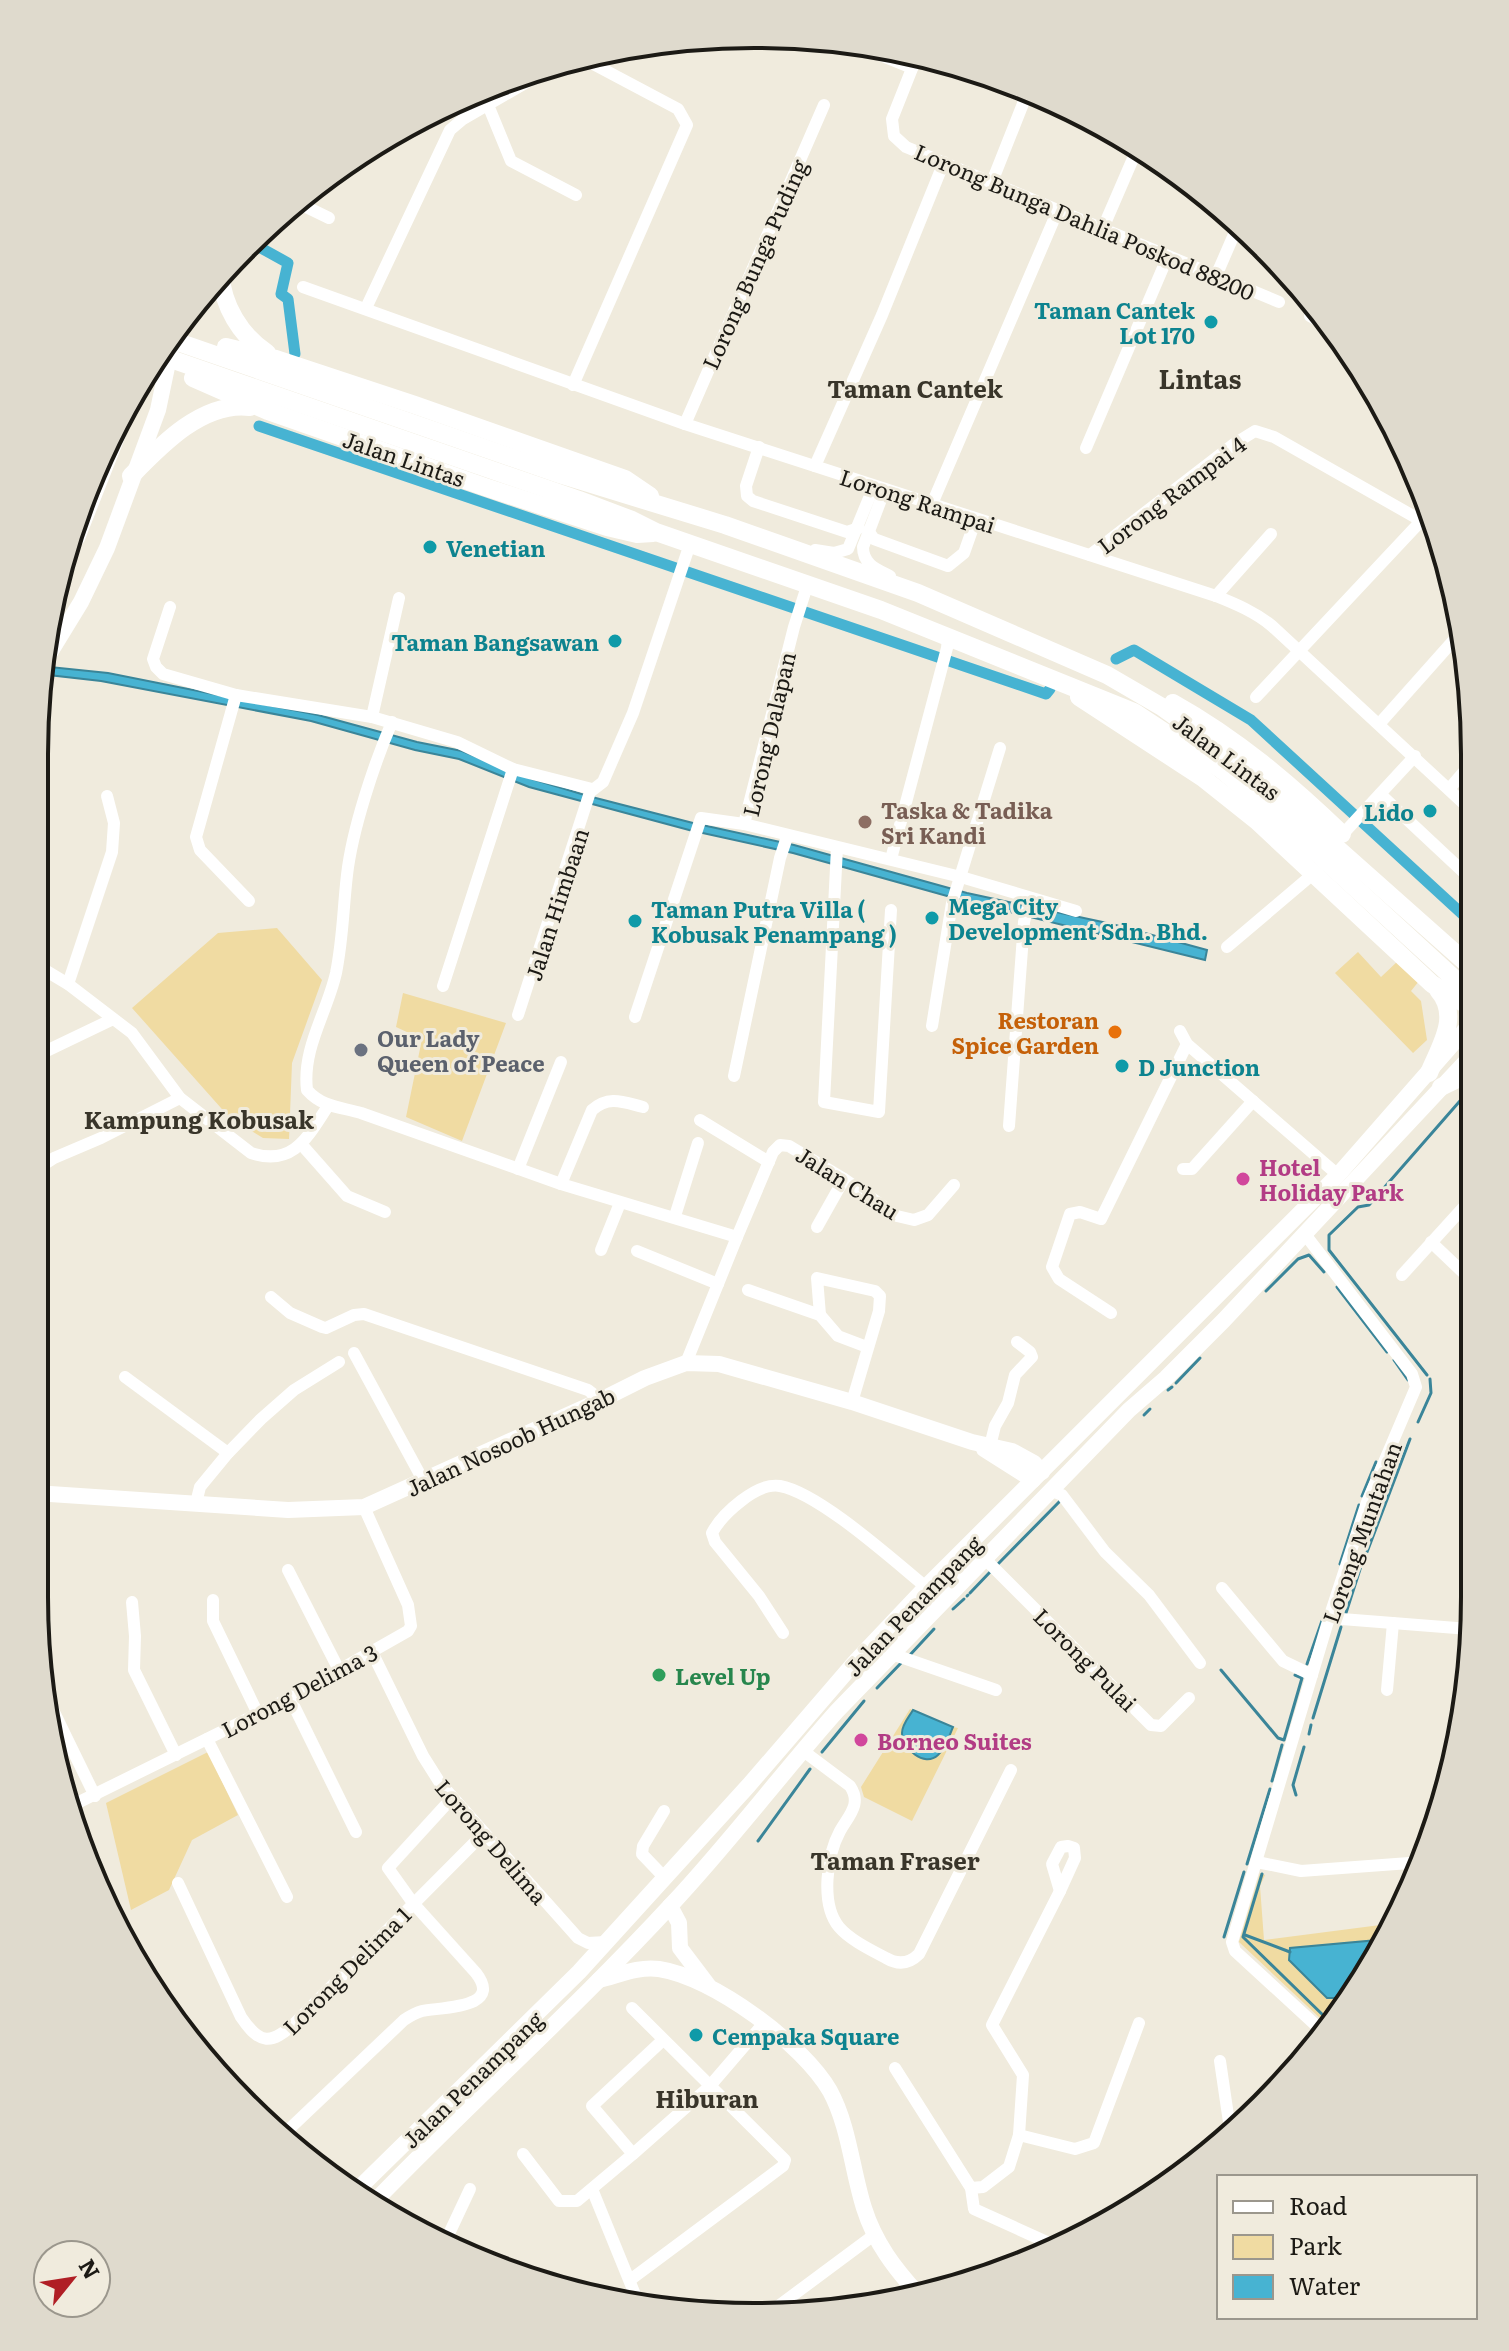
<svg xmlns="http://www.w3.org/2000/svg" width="1509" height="2351" font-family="Literata,serif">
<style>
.green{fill:#f0dba2}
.water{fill:#47b3d2;stroke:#3a8599;stroke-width:2}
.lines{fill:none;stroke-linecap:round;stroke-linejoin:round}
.stream{stroke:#3a8599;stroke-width:3}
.canal{stroke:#47b3d2;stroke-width:11}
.minor{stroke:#fff;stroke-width:12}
.major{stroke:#fff;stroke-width:16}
.highway{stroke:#fff;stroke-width:18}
.culture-dot{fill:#0f9aa8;stroke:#f0ebdd;stroke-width:3}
.education-dot{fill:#8d6e63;stroke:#f0ebdd;stroke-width:3}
.food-dot{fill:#e8710a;stroke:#f0ebdd;stroke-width:3}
.worship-dot{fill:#6b7280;stroke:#f0ebdd;stroke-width:3}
.hotel-dot{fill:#d1479c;stroke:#f0ebdd;stroke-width:3}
.leisure-dot{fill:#2e9e5b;stroke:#f0ebdd;stroke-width:3}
.labels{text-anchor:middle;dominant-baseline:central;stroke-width:6;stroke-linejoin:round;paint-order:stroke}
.street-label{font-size:22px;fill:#1c1a15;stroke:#f0ebdd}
.culture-label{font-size:22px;font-weight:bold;fill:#0d838f;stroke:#f0ebdd;text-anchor:start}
.education-label{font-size:22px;font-weight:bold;fill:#785e54;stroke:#f0ebdd;text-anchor:start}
.food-label{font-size:22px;font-weight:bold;fill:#c56008;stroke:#f0ebdd;text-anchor:end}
.worship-label{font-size:22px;font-weight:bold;fill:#5b616d;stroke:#f0ebdd;text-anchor:start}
.hotel-label{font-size:22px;font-weight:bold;fill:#b23c85;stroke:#f0ebdd;text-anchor:start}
.leisure-label{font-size:22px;font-weight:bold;fill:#27864d;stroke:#f0ebdd;text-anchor:start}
.neighbourhood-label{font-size:24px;font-weight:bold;fill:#39352a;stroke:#f0ebdd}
.quarter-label{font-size:26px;font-weight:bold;fill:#39352a;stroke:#f0ebdd}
.rim{fill:none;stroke:#1c1a15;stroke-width:4}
</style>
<rect width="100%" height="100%" fill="#f0ebdd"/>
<g class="green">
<path d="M277 928 322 980 292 1063 289 1139 263 1138 229 1117 132 1008 218 933Z"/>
<path d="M1358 952 1381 977 1399 960 1419 981 1411 991 1421 1001 1427 1040 1413 1053 1335 973Z"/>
<path d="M403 993 506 1023 462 1141 406 1117 422 1039 396 1027Z"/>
<path d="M910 1709 913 1710 903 1725 945 1745 953 1727 958 1728 912 1821 864 1797 861 1787Z"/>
<path d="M208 1752 238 1815 192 1840 169 1890 131 1910 106 1803Z"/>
<path d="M1260 1873 1265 1875 1260 1886 1264 1940 1388 1924 1378 1940 1290 1948 1326 1998H1342L1329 2019 1322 2020 1239 1942Z"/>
</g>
<g class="water">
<path d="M40 666 108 673 318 715 417 742 462 751 532 779 588 796 693 823 794 845 967 893 1112 924 1207 950 1205 960 965 901 793 853 689 830 529 787 459 759 415 750 311 721 101 681 40 674Z"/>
<path d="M913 1710 953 1727C949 1736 946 1748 938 1755 924 1768 902 1748 902 1733 902 1724 909 1717 913 1710Z"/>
<path d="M1378 1940 1342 1998H1327L1289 1960 1290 1948Z"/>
</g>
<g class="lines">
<g class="stream">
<path d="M1337 1287 1387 1352"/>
<path d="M1266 1291 1298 1259 1309 1255 1324 1272"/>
<path d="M1394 1360 1408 1380"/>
<path d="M1427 1375 1329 1250V1235L1358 1207 1369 1205 1466 1094"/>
<path d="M1176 1383 1200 1358"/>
<path d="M1168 1390 1172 1387"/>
<path d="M1144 1415 1150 1409"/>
<path d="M1418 1422 1431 1393 1430 1379"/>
<path d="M1362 1496 1376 1462"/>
<path d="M1367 1552 1410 1439"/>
<path d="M1340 1564 1359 1505"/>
<path d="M997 1565 1062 1499"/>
<path d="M970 1593 991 1571"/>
<path d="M967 1596 968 1595"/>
<path d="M953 1609 964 1599"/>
<path d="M1345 1616 1362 1563"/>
<path d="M909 1656 934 1629"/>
<path d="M1307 1664 1324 1615"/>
<path d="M1221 1670 1278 1738 1284 1740 1302 1678 1295 1675"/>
<path d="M877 1688 902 1662"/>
<path d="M1313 1718 1341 1627"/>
<path d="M1309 1734 1311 1725"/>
<path d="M822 1752 864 1701"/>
<path d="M1272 1781 1282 1745"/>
<path d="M1296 1795 1293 1785 1304 1747"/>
<path d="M758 1841 810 1769"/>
<path d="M1247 1864 1270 1789"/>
<path d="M1262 1874 1243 1937 1328 2020"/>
<path d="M1245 1935 1290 1952"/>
<path d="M1224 1937 1244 1872"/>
</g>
<g class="canal">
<path d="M252 243 288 263 281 294 288 299 295 354"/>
<path d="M259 426 1046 694 1050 689"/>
<path d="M1116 659 1134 650 1251 720 1472 923"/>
</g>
<g class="minor">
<path d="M843 40 912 68"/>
<path d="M917 56 892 119 894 136 906 147 1279 302"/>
<path d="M488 105 511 161 576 195"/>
<path d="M992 182 1028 91"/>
<path d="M296 202 329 218"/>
<path d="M1103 228 1138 147"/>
<path d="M1216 276 1239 223"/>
<path d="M303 287 685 424 1216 596C1236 604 1255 612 1272 626L1473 812"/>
<path d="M366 308 450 130 463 119 565 60"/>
<path d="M1310 316 1335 330"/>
<path d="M573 385 687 125 678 109 580 57"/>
<path d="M685 424 824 105"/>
<path d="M759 447 746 486 747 496 753 501 847 532 859 528"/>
<path d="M1086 448 1168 256"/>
<path d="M815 466 882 315 944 162"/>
<path d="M885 489 863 547C863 564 876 569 890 576"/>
<path d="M932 504 1058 210"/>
<path d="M869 532 874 539 948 566 964 553 976 519"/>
<path d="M815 550 834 553 848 549 874 486"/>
<path d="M1090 555 1234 444 1255 431 1274 437 1436 529"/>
<path d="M808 583 794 627 744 824 961 877 1076 911"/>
<path d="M1216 596 1271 534"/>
<path d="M399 598 372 717 457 742 513 769 592 789"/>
<path d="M170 607 153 659 156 667 163 674 236 695 372 717"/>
<path d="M236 695 196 837 200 850 249 901"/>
<path d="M1256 697 1421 521"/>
<path d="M392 722C374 764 352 830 347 875 343 909 343 938 336 973 327 1013 302 1048 307 1090 322 1107 340 1107 361 1113L561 1184 737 1237 686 1363"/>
<path d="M1380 723 1461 632"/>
<path d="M1450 788 1473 761"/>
<path d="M1380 794 1473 881"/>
<path d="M1342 835 1415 756"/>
<path d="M837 848 824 1102 879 1112 891 910"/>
<path d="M891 859 947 648 948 637"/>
<path d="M1227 947 1313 874"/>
<path d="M38 966 68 984 132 1033 180 1098 251 1153C294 1167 308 1136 328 1106"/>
<path d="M68 984 112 852 114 823 107 796"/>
<path d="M443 986 513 769"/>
<path d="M518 1015 590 792 603 782 633 713 690 544"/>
<path d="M635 1017 701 818 744 824"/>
<path d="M932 1026 952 903 1000 748"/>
<path d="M1180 1031 1187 1044 1338 1175"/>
<path d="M38 1055 113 1019"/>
<path d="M734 1076 780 858 787 837"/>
<path d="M700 1120 769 1162"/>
<path d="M1009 1126 1024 922 1030 898"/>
<path d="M302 1145 347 1196 385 1212"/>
<path d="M37 1169 54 1158 101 1138 180 1098"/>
<path d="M518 1169 561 1062"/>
<path d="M1183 1169H1192L1253 1101"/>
<path d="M561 1184 592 1110C609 1095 623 1102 643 1107"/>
<path d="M675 1216 698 1143"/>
<path d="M817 1227 844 1179"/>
<path d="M1304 1233 1412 1374 1416 1387 1367 1502 1329 1618 1232 1942 1235 1951 1322 2031"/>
<path d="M737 1237 773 1152 780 1145 789 1146 844 1179 897 1216 914 1220 928 1215 954 1185"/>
<path d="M1431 1242 1471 1280"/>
<path d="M601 1250 620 1203"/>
<path d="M637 1251 718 1284"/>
<path d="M1402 1275 1471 1199"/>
<path d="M748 1290 820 1315 838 1336 867 1347"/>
<path d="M271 1297 290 1313 322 1327 326 1328 354 1315 364 1314 588 1390 601 1400"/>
<path d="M1111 1313 1059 1279 1052 1267 1070 1214 1080 1212 1101 1219 1187 1044"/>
<path d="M820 1315 817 1278 875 1291 880 1296 879 1311 852 1402"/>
<path d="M354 1353 424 1482"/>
<path d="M125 1377 228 1453"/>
<path d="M990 1446 995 1426 1008 1403 1015 1375 1032 1357 1030 1352 1017 1342"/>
<path d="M1052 1491 1062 1495 1105 1552 1149 1595 1200 1663"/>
<path d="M196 1503 200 1487 228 1453 261 1419 294 1390 339 1362"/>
<path d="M985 1559 1151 1725 1161 1726 1189 1698"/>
<path d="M288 1570 339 1670"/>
<path d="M1222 1588 1283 1661 1312 1675"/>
<path d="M213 1600V1621L258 1714"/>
<path d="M132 1602 135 1636 134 1670 176 1755"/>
<path d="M1329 1618 1469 1629"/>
<path d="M783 1633 759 1596 715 1542 712 1533C722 1514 757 1482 780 1486 819 1493 893 1560 926 1587"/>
<path d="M372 1652 423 1756 440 1783 578 1938 588 1943 606 1942"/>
<path d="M892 1654 996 1690"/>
<path d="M1387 1690 1393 1623"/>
<path d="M290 1698 356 1832"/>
<path d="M53 1710 95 1796"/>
<path d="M207 1739 287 1897"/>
<path d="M802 1750 850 1786C862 1804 849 1815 840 1831 827 1855 820 1904 839 1927 850 1940 871 1950 886 1958 898 1965 909 1964 919 1954L1011 1770"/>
<path d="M69 1807 290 1698 408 1631 411 1626 408 1605 364 1507"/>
<path d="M1068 1846 1074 1848 1075 1858 1060 1891 1052 1864 1061 1847Z"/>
<path d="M1257 1862 1301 1871 1423 1862"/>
<path d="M664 1877 642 1854 643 1846 664 1811"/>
<path d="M178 1883 241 2017C260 2045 271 2045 295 2023L484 1833"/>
<path d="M117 1920 124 1926 133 1951"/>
<path d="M1220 2061 1230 2129"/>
<path d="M895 2068 971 2188 974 2209 1049 2243"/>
<path d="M284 2134 404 2020C410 2016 415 2013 422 2011 441 2007 504 2009 476 1973L413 1903 388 1868 452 1798"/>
<path d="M1019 2135 1075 2149 1094 2143 1139 2023"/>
<path d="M523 2154 559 2201H577L633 2154 709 2087 764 2023"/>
<path d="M633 2154 592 2106 663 2040"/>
<path d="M971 2188 983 2187 1009 2167 1019 2135 1023 2075 992 2025 1060 1891"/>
<path d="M592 2189 636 2297"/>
<path d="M447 2238 470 2189"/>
<path d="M630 2280 783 2166 785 2160 632 2008"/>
<path d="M765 2316 874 2235"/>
</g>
<g class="major">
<path d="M77 538 120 429 123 414"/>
<path d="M40 669 81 602 107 548 158 410 171 348"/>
<path d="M984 1449 1033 1480"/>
<path d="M35 1493 288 1510 364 1507 601 1400 645 1378 686 1363 719 1364 852 1402 972 1442 1012 1451 1034 1463 1042 1472"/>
<path d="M670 1906 679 1923 680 1948 708 1985"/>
<path d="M599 1980C619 1975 639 1966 659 1969 713 1977 803 2044 830 2091 849 2126 852 2170 864 2208 875 2243 895 2269 919 2295"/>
<path d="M357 2190 579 1972 749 1785 855 1662 926 1587 1338 1175 1472 1022"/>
<path d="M376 2200C473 2100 577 2007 672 1904 730 1842 781 1774 837 1711L1129 1410 1166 1378 1224 1320 1472 1055"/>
</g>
<g class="highway">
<path d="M220 273C223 306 240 335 267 353"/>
<path d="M172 340 562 475 725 525 918 593 1107 675 1162 707 1247 768 1472 968"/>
<path d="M226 347 276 359 415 405 625 479 650 496"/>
<path d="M162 356 579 500 632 520 656 532 881 610 1134 712 1222 770 1278 817 1472 995"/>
<path d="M193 378 268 411 485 487 607 527 637 534 653 533"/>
<path d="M131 476C161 445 203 401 250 407"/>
<path d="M93 493 96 476"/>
<path d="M1079 697 1203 778 1257 821 1432 984 1472 1008"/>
<path d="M1173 703C1236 738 1290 784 1342 834"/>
<path d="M1429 1073C1440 1046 1461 1016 1438 990"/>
<path d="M1441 1087 1472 1072"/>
</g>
</g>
<g class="culture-dot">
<circle cx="1211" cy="322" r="8"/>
<circle cx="430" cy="547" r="8"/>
<circle cx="615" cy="641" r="8"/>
<circle cx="1430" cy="811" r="8"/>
<circle cx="932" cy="918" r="8"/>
<circle cx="635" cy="921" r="8"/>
<circle cx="1122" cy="1066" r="8"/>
<circle cx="696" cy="2035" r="8"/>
</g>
<circle class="education-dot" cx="865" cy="822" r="8"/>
<circle class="food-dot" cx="1115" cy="1032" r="8"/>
<circle class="worship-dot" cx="361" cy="1050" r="8"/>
<g class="hotel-dot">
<circle cx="1243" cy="1179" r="8"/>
<circle cx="861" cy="1740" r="8"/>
</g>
<circle class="leisure-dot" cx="659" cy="1675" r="8"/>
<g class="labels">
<g class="street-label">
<text transform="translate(1085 221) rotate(23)">Lorong Bunga Dahlia Poskod 88200</text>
<text transform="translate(754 264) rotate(-66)">Lorong Bunga Puding</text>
<text transform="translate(404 458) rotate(19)">Jalan Lintas</text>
<text transform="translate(1171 494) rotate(-37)">Lorong Rampai 4</text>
<text transform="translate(918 500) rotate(18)">Lorong Rampai</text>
<text transform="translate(768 734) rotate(-77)">Lorong Dalapan</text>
<text transform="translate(1227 756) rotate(37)">Jalan Lintas</text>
<text transform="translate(556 904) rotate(-72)">Jalan Himbaan</text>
<text transform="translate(848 1182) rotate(32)">Jalan Chau</text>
<text transform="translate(510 1441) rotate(-25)">Jalan Nosoob Hungab</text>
<text transform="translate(1361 1532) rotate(-70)">Lorong Muntahan</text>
<text transform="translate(913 1605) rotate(-46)">Jalan Penampang</text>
<text transform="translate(1086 1659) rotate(45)">Lorong Pulai</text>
<text transform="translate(299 1690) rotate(-28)">Lorong Delima 3</text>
<text transform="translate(492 1841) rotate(49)">Lorong Delima</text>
<text transform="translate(346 1970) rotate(-45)">Lorong Delima 1</text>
<text transform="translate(472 2079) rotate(-44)">Jalan Penampang</text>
</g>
<g class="culture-label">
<text x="1195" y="309" text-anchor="end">Taman Cantek<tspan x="1195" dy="25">Lot 170</tspan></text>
<text x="446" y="547">Venetian</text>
<text x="599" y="641" text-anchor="end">Taman Bangsawan</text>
<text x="1414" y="811" text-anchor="end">Lido</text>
<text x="948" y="905">Mega City<tspan x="948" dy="25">Development Sdn. Bhd.</tspan></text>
<text x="651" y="908">Taman Putra Villa (<tspan x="651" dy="25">Kobusak Penampang )</tspan></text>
<text x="1138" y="1066">D Junction</text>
<text x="712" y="2035">Cempaka Square</text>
</g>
<g class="education-label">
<text x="881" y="809">Taska &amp; Tadika<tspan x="881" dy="25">Sri Kandi</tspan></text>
</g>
<g class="food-label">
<text x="1099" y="1019">Restoran<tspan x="1099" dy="25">Spice Garden</tspan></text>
</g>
<g class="worship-label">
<text x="377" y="1037">Our Lady<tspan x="377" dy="25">Queen of Peace</tspan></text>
</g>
<g class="hotel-label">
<text x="1259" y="1166">Hotel<tspan x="1259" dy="25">Holiday Park</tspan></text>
<text x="877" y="1740">Borneo Suites</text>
</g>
<g class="leisure-label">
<text x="675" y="1675">Level Up</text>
</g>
<g class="neighbourhood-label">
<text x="915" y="387">Taman Cantek</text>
<text x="199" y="1118">Kampung Kobusak</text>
<text x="895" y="1859">Taman Fraser</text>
<text x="707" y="2097">Hiburan</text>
</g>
<g class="quarter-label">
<text x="1200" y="377">Lintas</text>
</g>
</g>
<path d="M0 0H1509V2351H0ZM754 48H755A706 706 0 0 1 1461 754V1597A706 706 0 0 1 755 2303H754A706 706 0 0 1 48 1597V754A706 706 0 0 1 754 48Z" fill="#dfdacd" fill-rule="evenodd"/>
<path class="rim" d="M754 48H755A706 706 0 0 1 1461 754V1597A706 706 0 0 1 755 2303H754A706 706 0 0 1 48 1597V754A706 706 0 0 1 754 48Z"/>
<rect x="1217" y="2175" width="260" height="144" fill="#f0ebdd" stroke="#9b978d" stroke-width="2"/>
<rect x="1233" y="2201" width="40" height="12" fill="#ffffff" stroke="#9b978d" stroke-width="2"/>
<text x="1289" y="2215" font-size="24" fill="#1c1a15">Road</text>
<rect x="1233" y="2235" width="40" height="24" fill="#f0dba2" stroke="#9b978d" stroke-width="2"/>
<text x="1289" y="2255" font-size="24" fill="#1c1a15">Park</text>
<rect x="1233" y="2275" width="40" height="24" fill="#47b3d2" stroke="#9b978d" stroke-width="2"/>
<text x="1289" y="2295" font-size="24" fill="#1c1a15">Water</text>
<g transform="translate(72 2279) rotate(60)"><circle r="38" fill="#f0ebdd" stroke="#9b978d" stroke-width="2"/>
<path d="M0-6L14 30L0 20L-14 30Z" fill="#b01e25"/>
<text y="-12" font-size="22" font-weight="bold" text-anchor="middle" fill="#1c1a15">N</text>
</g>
</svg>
